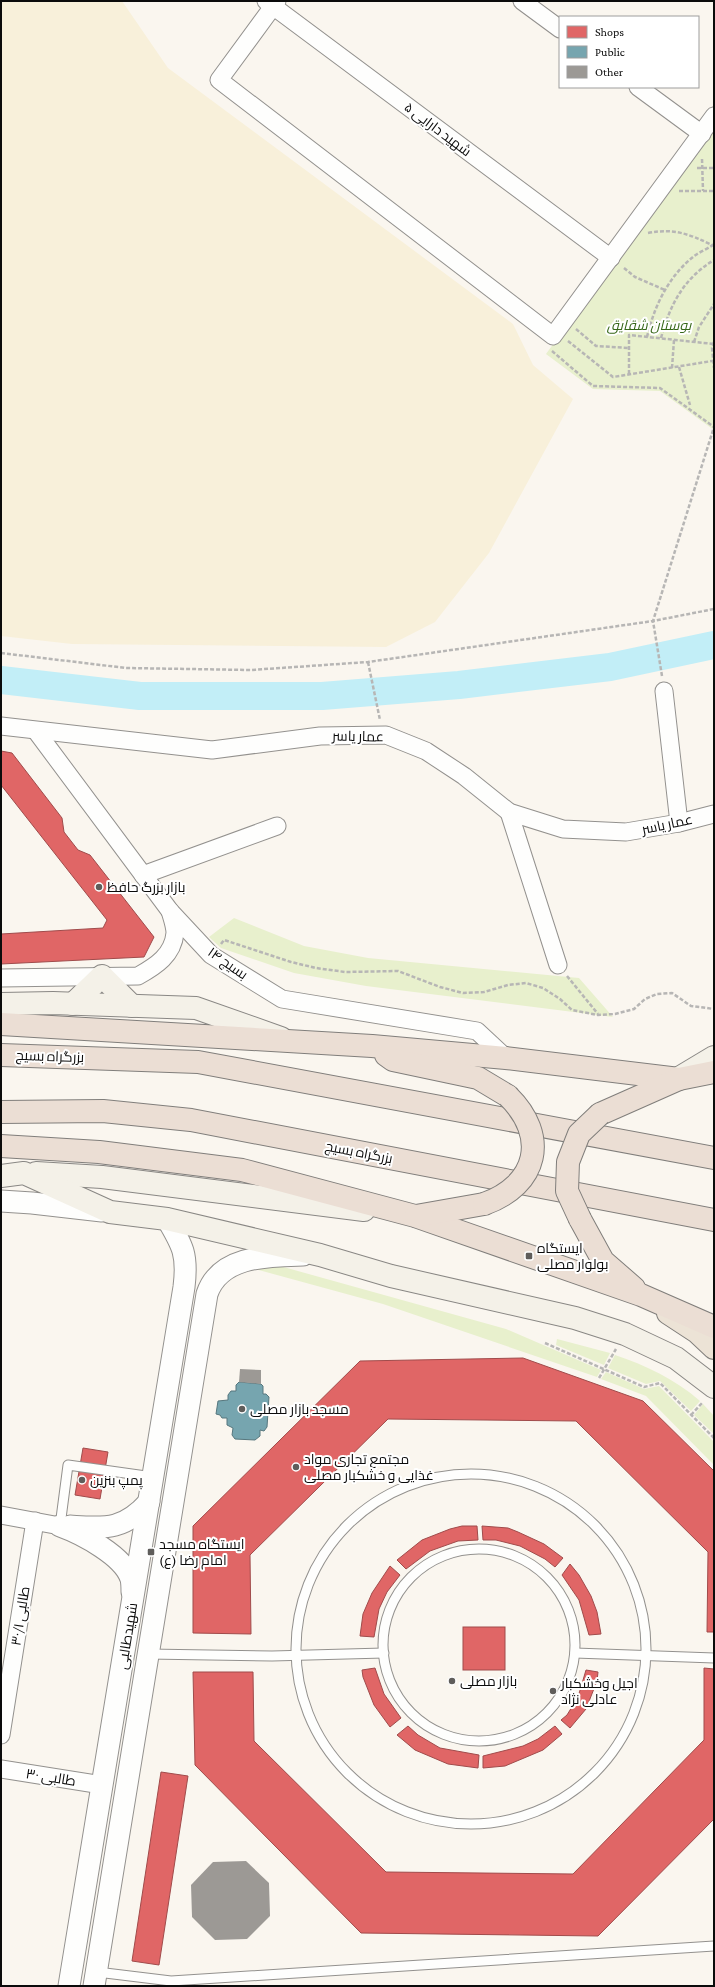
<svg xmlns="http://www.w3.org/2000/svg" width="715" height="1987" font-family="'Crimson Pro',Cairo,serif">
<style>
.farmland{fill:#f8f0da}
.green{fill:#e8f0cd}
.shops{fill:#e06666;stroke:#a04b4b}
.public{fill:#76a5af;stroke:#56777e}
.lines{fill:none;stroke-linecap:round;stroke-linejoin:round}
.river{stroke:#c2eef7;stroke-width:28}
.building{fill:#9c9995}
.service-casing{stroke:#93918e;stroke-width:11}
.minor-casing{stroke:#93918e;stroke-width:19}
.tertiary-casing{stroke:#93918e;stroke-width:23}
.secondary-casing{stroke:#898784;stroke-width:24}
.primary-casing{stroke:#807e7b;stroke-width:24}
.trunk-casing{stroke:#807e7b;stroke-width:24}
.path{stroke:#b7b6b5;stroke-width:2.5;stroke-dasharray:4 2;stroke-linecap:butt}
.service{stroke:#fefefd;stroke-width:9}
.minor{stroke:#fefefd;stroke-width:17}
.tertiary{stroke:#fefefd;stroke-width:21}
.secondary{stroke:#f4f1e8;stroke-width:22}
.primary{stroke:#ece3d6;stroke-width:22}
.trunk{stroke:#ebded4;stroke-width:22}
.trunk-bridge-casing{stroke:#807e7b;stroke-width:24;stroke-linecap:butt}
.trunk-bridge{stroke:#ebded4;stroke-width:22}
.poi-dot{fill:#5f5d5b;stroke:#fff;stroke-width:1.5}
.labels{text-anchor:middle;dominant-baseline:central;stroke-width:4;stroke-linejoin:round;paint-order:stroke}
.street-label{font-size:14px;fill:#0b0b0b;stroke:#fff}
.park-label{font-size:14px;font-style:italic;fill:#366718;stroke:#fff}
.poi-label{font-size:14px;fill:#0b0b0b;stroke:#fff;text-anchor:start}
</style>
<rect width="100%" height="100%" fill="#faf6ef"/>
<path class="farmland" d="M1 1H122L168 68 513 324 533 365 573 399 489 553 435 622 386 647 72 644 1 636Z"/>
<g class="green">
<path d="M714 123V430L660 391 593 389 546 354Z"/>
<path d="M234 918 304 946 368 958 579 978 613 1017 366 986 294 973 221 948 209 937Z"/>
<path d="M262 1261 506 1329 601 1370 597 1377 383 1304 255 1269Z"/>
<path d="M557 1339 610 1353 604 1365 556 1345Z"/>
<path d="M615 1355C645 1365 675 1379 700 1401L691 1411 660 1381 646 1384 608 1368Z"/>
<path d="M606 1372 644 1389 659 1386 714 1442V1465L646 1396 601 1379Z"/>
<path d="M703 1404 714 1416V1434L694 1415Z"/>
</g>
<g class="shops">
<path d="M1 751 12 753 62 818 64 832 78 850 90 855 154 937 144 957 1 964V934L103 928 107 920 1 785Z"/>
<path d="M523 1358 643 1401 714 1471V1632H707L708 1552 576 1421 388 1419 250 1555 251 1634 193 1633V1526L360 1361Z"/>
<path d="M83 1448 108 1452 100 1499 75 1495Z"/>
<path d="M462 1526H477L478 1540 458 1541 430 1551 406 1569 397 1560 422 1540 450 1529Z"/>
<path d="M482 1526 508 1528 518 1532 544 1544 563 1558 555 1567 545 1559 520 1546 496 1540H483Z"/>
<path d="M570 1564 579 1575 591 1596 597 1612 601 1634 589 1635 579 1600 562 1575Z"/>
<path d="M390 1566 400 1575 387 1592 379 1609 374 1637 360 1636 363 1614 372 1593Z"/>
<rect x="463" y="1627" width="42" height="43"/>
<path d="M375 1668 384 1694 401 1718 390 1727 374 1705 363 1677 362 1670Z"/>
<path d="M704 1668 714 1669V1819L598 1936 361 1933 195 1765 193 1672H253L254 1741 386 1872 573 1874 704 1740Z"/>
<path d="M586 1670 598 1672 597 1681 586 1709 570 1728 561 1720 567 1715 578 1697Z"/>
<path d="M408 1726 418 1735 440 1748 479 1755 478 1768 448 1764 415 1750 397 1735Z"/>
<path d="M555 1726 562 1734 543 1750 505 1766 483 1768V1756L523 1746 538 1739Z"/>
<path d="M161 1772 188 1776 159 1965 132 1961Z"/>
</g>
<path class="public" d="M239 1382 261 1384 263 1386V1394H266L269 1397 267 1427 264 1431 260 1430V1436L255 1440 235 1439 232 1435 233 1428 227 1425V1418H222L220 1415 216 1414 218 1401 228 1400V1395L231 1391H236V1385Z"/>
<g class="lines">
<path class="river" d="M1 680 140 696H322L459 685 610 667 714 645"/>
</g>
<g class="building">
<path d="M240 1369 261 1370V1384L239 1382Z"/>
<path d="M246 1861 269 1883 270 1916 247 1939 215 1940 192 1917 191 1885 213 1862Z"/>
</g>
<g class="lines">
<g class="service-casing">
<g id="service">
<circle cx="471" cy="1649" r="175"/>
<path d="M60 1526 68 1465 153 1477"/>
<circle cx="479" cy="1645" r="96"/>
<path d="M575 1653 714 1658"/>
<path d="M148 1654 272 1656 384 1653"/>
<path d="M97 1972 171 1981 714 1946"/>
</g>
</g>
<g class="minor-casing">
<g id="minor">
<path d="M266 1 611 258"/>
<path d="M277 1 219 80 553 336 714 116"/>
<path d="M522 1 560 29"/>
<path d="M638 87 702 134"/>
<path d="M664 691 679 823"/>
<path d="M1 726 212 750 320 736 386 735 426 751 464 776 509 812 563 829 626 832 679 823 714 814"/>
<path d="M36 731 170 911 211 955 282 999 477 1031 506 1058"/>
<path d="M509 812 558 965"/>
<path d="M143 875 277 826"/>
<path d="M1 978 138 976C156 966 173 955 175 933 175 926 172 918 170 911"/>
<path d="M1 1515 60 1526"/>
<path d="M1 1735 35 1521"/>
<path d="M1 1769 102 1785"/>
</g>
</g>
<g class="tertiary-casing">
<g id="tertiary">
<path d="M1 1201 32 1203 102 1211"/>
<path d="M60 1526C82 1534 124 1556 131 1579 132 1583 132 1588 132 1592"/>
<path d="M70 1526C105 1528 123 1531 149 1502"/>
<path d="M69 1986 184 1287C188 1255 183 1246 167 1219"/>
<path d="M94 1986 207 1294C220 1255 269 1256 303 1255"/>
</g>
</g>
<g class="secondary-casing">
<g id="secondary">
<path d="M1 1004 53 1003 196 1008 281 1038"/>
<path d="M73 1004 102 976 132 1006"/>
<path d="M679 1078 714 1057"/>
<path d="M36 1173 102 1177 364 1210"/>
<path d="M1 1176 24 1173 110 1212 167 1219 320 1255 391 1276 575 1318 625 1334 676 1358 714 1387"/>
</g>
</g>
<g class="primary-casing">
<path id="primary" d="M668 1313 697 1332 714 1348"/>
</g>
<g class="trunk-casing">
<g id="trunk">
<path d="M1 1024 372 1046 506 1058 679 1079"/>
<path d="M1 1055 198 1062 714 1158"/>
<path d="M386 1055 393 1060 478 1078 508 1096"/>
<path d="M1 1112 103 1111 191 1120 714 1220"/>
<path d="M600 1114 679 1079 714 1072"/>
<path d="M1 1146 99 1152 242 1170 415 1216 641 1295 714 1327"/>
<path d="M416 1216 484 1204"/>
<path d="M580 1219 603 1261 634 1288"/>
</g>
</g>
<g class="path">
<path d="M702 159 703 191"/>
<path d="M697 168H714"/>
<path d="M679 191H714"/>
<path d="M648 233C674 228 689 234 712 245"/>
<path d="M624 268 635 277 665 290"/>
<path d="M576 329 596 346 629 348"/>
<path d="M647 337C654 307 668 277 693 257 699 252 708 249 714 244"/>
<path d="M661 338C670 305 683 279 714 260"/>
<path d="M568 341 613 377 712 361"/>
<path d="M694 342 699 327 714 304"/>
<path d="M714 342 712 348 714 368"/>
<path d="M552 351 593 386 660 388 714 427"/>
<path d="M679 367 690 405"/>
<path d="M672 368 674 340"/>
<path d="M629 374V335L714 344"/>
<path d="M1 653 126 668 251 670 368 662 653 621 714 609"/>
<path d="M368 662 380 720"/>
<path d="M662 676 653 621 714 427"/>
<path d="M221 944 224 940 291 962 316 968 345 972 398 971 440 987 463 993 484 992 508 985 526 983 543 988 560 999 572 1010 598 1015 615 1014 634 1009 645 999 657 994 672 993 691 1006 714 1009"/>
<path d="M567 976 598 1014"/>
<path d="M545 1343 644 1387 660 1383 714 1438"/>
<path d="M599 1378 616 1349"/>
<path d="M691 1415 703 1402"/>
</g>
<use href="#service" class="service"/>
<use href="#minor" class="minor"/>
<use href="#tertiary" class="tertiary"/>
<use href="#secondary" class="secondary"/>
<use href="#primary" class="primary"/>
<use href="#trunk" class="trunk"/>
<g class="trunk-bridge-casing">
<g id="trunk-bridge">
<path d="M484 1204C538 1185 549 1136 508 1096"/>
<path d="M580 1219 567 1191 568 1162 579 1134 600 1114"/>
</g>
</g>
<use href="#trunk-bridge" class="trunk-bridge"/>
</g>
<g class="poi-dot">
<circle cx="99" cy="887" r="4"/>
<rect x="525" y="1252" width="8" height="8" rx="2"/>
<circle cx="242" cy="1409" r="4"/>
<circle cx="296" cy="1467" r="4"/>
<circle cx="82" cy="1480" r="4"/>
<rect x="147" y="1548" width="8" height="8" rx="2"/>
<circle cx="452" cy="1681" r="4"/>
<circle cx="553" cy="1691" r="4"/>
</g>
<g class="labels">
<g class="street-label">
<text transform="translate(438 129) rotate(37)">شهید دارایی ۵</text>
<text transform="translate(358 736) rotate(1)">عمار یاسر</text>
<text transform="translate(667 824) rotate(-12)">عمار یاسر</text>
<text transform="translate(228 963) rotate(35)">بسیج ۱۴</text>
<text transform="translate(50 1056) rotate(2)">بزرگراه بسیج</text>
<text transform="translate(359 1152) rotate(11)">بزرگراه بسیج</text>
<text transform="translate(20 1616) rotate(-81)">طالبی ۳۰/۱</text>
<text transform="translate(127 1636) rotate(-81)">شهیدطالبی</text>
<text transform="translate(51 1777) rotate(9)">طالبی ۳۰</text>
</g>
<g class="park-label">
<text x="649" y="325">بوستان شقایق</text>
</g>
<g class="poi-label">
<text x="107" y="887">بازار بزرگ حافظ</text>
<text x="537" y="1248">ایستگاه<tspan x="537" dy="16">بولوار مصلی</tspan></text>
<text x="250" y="1409">مسجد بازار مصلی</text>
<text x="304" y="1459">مجتمع تجاری مواد<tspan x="304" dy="16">غذایی و خشکبار مصلی</tspan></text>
<text x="90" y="1480">پمپ بنزین</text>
<text x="159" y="1544">ایستگاه مسجد<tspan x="159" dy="16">امام رضا (ع)</tspan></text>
<text x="460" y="1681">بازار مصلى</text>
<text x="561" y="1683">اجیل وخشکبار<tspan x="561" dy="16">عادلی نژاد</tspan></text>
</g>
</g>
<rect width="715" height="1987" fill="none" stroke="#0b0b0b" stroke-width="4"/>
<rect x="559" y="16" width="140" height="72" fill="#ffffff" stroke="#9d9d9d"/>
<rect x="567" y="26" width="20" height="12" fill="#e06666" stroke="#9d9d9d"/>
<text x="595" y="36" font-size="12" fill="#0b0b0b">Shops</text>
<rect x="567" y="46" width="20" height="12" fill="#76a5af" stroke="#9d9d9d"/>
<text x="595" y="56" font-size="12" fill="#0b0b0b">Public</text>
<rect x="567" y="66" width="20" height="12" fill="#9c9995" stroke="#9d9d9d"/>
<text x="595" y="76" font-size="12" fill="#0b0b0b">Other</text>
</svg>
